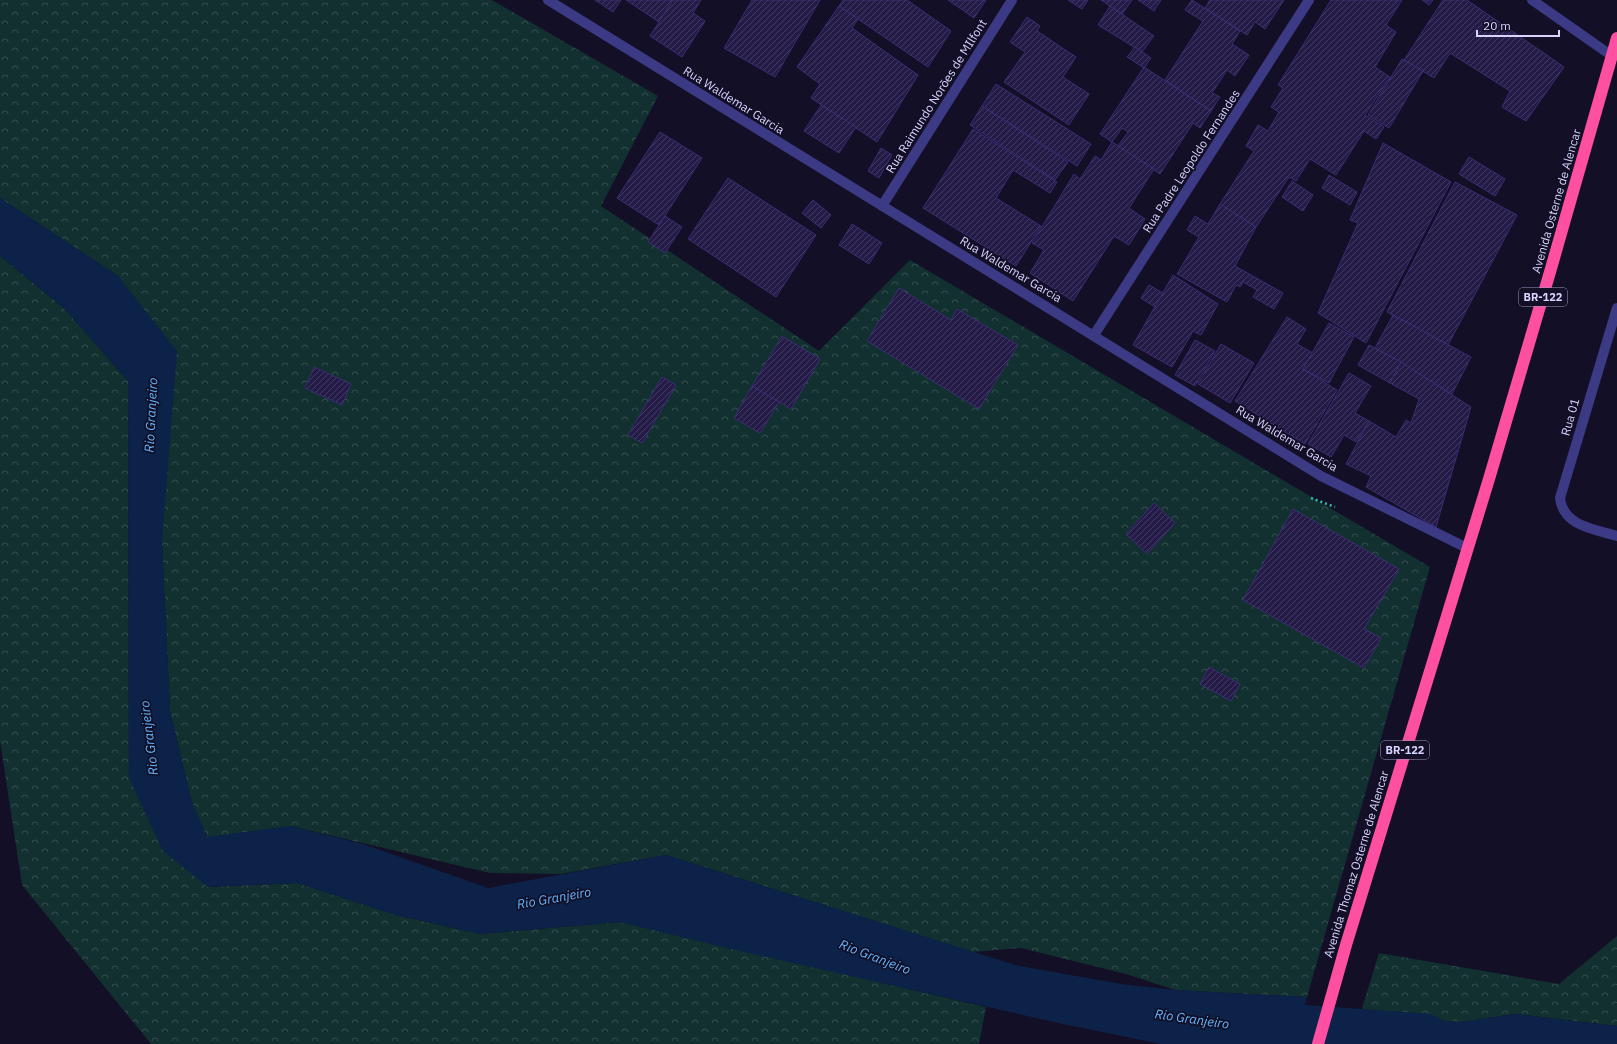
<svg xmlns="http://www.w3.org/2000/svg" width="1617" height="1044" font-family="'IBM Plex Sans',sans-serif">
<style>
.forest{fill:url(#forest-crowns)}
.water{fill:#0c2248}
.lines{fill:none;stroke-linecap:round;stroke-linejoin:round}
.river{stroke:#0c2248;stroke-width:49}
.building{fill:url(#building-hatch);stroke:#3b2d73}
.path{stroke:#2fb8b0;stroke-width:2.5;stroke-dasharray:2 3;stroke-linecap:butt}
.minor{stroke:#3d3a85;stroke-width:10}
.highway{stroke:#ff4fa3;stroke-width:12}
.labels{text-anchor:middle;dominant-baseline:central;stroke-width:3.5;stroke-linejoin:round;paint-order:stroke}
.shield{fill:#130f26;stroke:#9e99be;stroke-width:1}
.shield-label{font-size:11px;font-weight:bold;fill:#d9d4ff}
.street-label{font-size:12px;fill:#d9d4ff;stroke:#130f26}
.water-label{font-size:13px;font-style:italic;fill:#62b6ff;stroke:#130f26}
</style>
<defs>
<pattern id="forest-crowns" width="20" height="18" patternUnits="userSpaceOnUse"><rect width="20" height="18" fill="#12302f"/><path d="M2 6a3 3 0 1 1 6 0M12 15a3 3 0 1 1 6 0" fill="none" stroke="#344d4e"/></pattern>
<pattern id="building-hatch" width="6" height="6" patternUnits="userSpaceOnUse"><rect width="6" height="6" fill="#241b47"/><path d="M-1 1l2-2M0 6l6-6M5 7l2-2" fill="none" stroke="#433b63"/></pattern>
</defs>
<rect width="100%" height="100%" fill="#130f26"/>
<g class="forest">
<path d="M0 0H492L658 96 601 206 819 351 910 260 1430 567 1307 997 1175 990 1126 974 1021 948 972 952 666 855 561 874 490 873 290 826 231 861 207 837 192 803 170 711 162 542 118 276 0 198Z"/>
<path d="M0 256 64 308 128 381 129 778 208 887 297 883 396 915 480 934 620 922 986 1007 979 1044H151L22 885 0 741Z"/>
<path d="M1617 936V1026L1515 1014 1461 1022 1360 1015 1379 953 1559 984Z"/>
</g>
<g class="water">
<path d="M0 198 118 276 177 351 162 542 170 711 192 803 207 837 290 826 363 844 488 888 666 855 1015 965 1121 984 1175 990 1307 997 1293 1044H1161L1063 1024 731 949 620 922 480 934 396 915 297 883 208 887 163 851 129 778 128 381 64 308 0 256Z"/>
<path d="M1515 1014 1617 1026V1044H1353L1360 1015 1461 1022Z"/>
</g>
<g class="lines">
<path class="river" d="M1229 1024 1424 1038"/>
</g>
<g class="building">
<path d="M595 0H621L613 12Z"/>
<path d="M626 0H673L659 22Z"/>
<path d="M673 0H701L693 13 705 21 682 57 650 36Z"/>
<path d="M752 0H820L775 77 724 48Z"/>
<path d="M843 0H907L951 31 928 67 839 6Z"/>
<path d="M948 0H986L974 18Z"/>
<path d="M1068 0H1088L1082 9Z"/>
<path d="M1101 0H1132L1122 14Z"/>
<path d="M1138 0H1161L1154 11Z"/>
<path d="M1192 0 1240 31 1232 44 1249 55 1235 76 1227 70 1212 93 1220 97 1211 111 1165 80 1203 21 1185 10Z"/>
<path d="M1210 0H1284L1265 29 1255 22 1247 35 1205 8Z"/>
<path d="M1331 0H1402L1386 25 1396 32 1375 67 1390 77 1365 115 1384 127 1376 139 1364 131 1336 175 1310 159 1296 181 1289 177 1256 227 1220 204 1254 151 1246 146 1258 125 1268 131 1279 112 1271 107 1283 88 1278 85Z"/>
<path d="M1422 0H1433L1429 5Z"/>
<path d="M1443 0H1467L1564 67 1526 121 1502 107 1510 91 1450 53 1434 78 1404 60Z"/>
<path d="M839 6 858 19 852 28 918 75 877 142 811 98 820 84 797 67Z"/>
<path d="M1110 6 1154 36 1142 52 1098 25Z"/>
<path d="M1027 17 1040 26 1037 31 1076 57 1063 77 1089 94 1069 125 1004 82 1025 52 1010 42Z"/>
<path d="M1135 47 1151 58 1144 68 1127 57Z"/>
<path d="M1402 59 1423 71 1389 128 1368 115Z"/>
<path d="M1144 67 1211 111 1200 128 1193 123 1160 174 1118 146 1128 132 1122 128 1112 142 1100 134Z"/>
<path d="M996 84 1091 144 1077 166 982 106Z"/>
<path d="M821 105 856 127 839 153 804 131Z"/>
<path d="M982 106 1068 162 1055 180 970 125Z"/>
<path d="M973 129 1057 182 1050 193 1013 170 996 198 1041 226 1016 266 923 208Z"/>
<path d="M660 132 702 158 659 225 617 198Z"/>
<path d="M1112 142 1154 169 1129 208 1145 219 1129 245 1114 236 1073 301 1030 273 1044 250 1032 243 1074 174 1080 179 1095 156 1101 160Z"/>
<path d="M1383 143 1451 182 1366 343 1318 313 1358 223 1350 220Z"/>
<path d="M881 148 892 155 879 178 868 171Z"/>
<path d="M1469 157 1505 179 1495 196 1459 174Z"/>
<path d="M1329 175 1357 192 1350 205 1322 188Z"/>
<path d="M728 178 816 235 776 297 688 239Z"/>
<path d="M1292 181 1313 195 1303 211 1282 197Z"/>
<path d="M1455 182 1517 215 1448 345 1387 312Z"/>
<path d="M813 200 831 215 821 228 802 213Z"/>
<path d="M1220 204 1256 227 1235 266 1283 293 1274 309 1253 297 1257 290 1243 282 1240 287 1236 285 1227 302 1177 274 1199 237 1187 230 1195 216 1208 224Z"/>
<path d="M665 216 682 227 665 253 648 242Z"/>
<path d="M852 224 882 243 869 264 839 245Z"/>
<path d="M1173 275 1218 304 1201 335 1193 331 1172 367 1133 345Z"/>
<path d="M1149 285 1163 293 1155 307 1141 298Z"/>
<path d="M899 288 951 320 957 309 1018 345 979 409 867 341Z"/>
<path d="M1393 315 1471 357 1452 394 1375 348Z"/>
<path d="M1287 317 1306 329 1297 344 1313 353 1303 369 1337 390 1305 444 1235 401Z"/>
<path d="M1329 323 1354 337 1329 383 1303 369Z"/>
<path d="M782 336 820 359 791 409 752 386Z"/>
<path d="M1195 340 1215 351 1195 386 1175 375Z"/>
<path d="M1221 344 1254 363 1230 403 1198 384Z"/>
<path d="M1369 345 1401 362 1390 383 1358 365Z"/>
<path d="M1401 362 1471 407 1436 527 1366 487 1371 476 1346 464 1369 421 1396 437 1406 420 1411 423 1419 399 1390 383Z"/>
<path d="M314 367 351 384 342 405 305 388Z"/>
<path d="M1349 373 1371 386 1355 413 1369 421 1356 442 1344 435 1331 457 1308 444Z"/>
<path d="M662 377 676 385 642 443 628 435Z"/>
<path d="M752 386 779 402 760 433 734 418Z"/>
<path d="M1154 503 1175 523 1147 554 1126 534Z"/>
<path d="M1293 509 1399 569 1364 629 1381 638 1364 668 1243 600Z"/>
<path d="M1209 667 1240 684 1231 701 1200 684Z"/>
</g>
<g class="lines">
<path class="path" d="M1311 498 1335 507"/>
<g class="minor">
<path d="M548 0 1321 476 1467 548"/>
<path d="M1532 0 1612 56"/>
<path d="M882 206 1012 0"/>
<path d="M1617 308 1560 498C1563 526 1594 529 1617 536"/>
<path d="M1094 335 1309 0"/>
</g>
<path class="highway" d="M1318 1044 1346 945 1489 479 1550 272 1617 38"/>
</g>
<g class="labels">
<g class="shield">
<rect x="1519" y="288" width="48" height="18" rx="3"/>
<rect x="1381" y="741" width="48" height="18" rx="3"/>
</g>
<g class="shield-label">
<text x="1543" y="297">BR-122</text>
<text x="1405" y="750">BR-122</text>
</g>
<g class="street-label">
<text transform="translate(936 96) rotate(-58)">Rua Raimundo Norões de MIlfont</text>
<text transform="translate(734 100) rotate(32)">Rua Waldemar Garcia</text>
<text transform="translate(1191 161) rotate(-57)">Rua Padre Leopoldo Fernandes</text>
<text transform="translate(1556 201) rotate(-74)">Avenida Osterne de Alencar</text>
<text transform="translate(1011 269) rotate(31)">Rua Waldemar Garcia</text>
<text transform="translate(1570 417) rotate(-74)">Rua 01</text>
<text transform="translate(1287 438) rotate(31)">Rua Waldemar Garcia</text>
<text transform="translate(1356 864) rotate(-73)">Avenida Thomaz Osterne de Alencar</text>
</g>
<g class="water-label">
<text transform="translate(151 415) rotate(-87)">Rio Granjeiro</text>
<text transform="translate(149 738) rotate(-97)">Rio Granjeiro</text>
<text transform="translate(554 898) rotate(-10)">Rio Granjeiro</text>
<text transform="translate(875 957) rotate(21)">Rio Granjeiro</text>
<text transform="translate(1192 1019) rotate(8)">Rio Granjeiro</text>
</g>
</g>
<path d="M1477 30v6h82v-6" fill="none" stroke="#d9d4ff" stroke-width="2"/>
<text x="1483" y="30" font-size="12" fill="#d9d4ff" stroke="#130f26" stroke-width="3" paint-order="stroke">20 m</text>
</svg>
